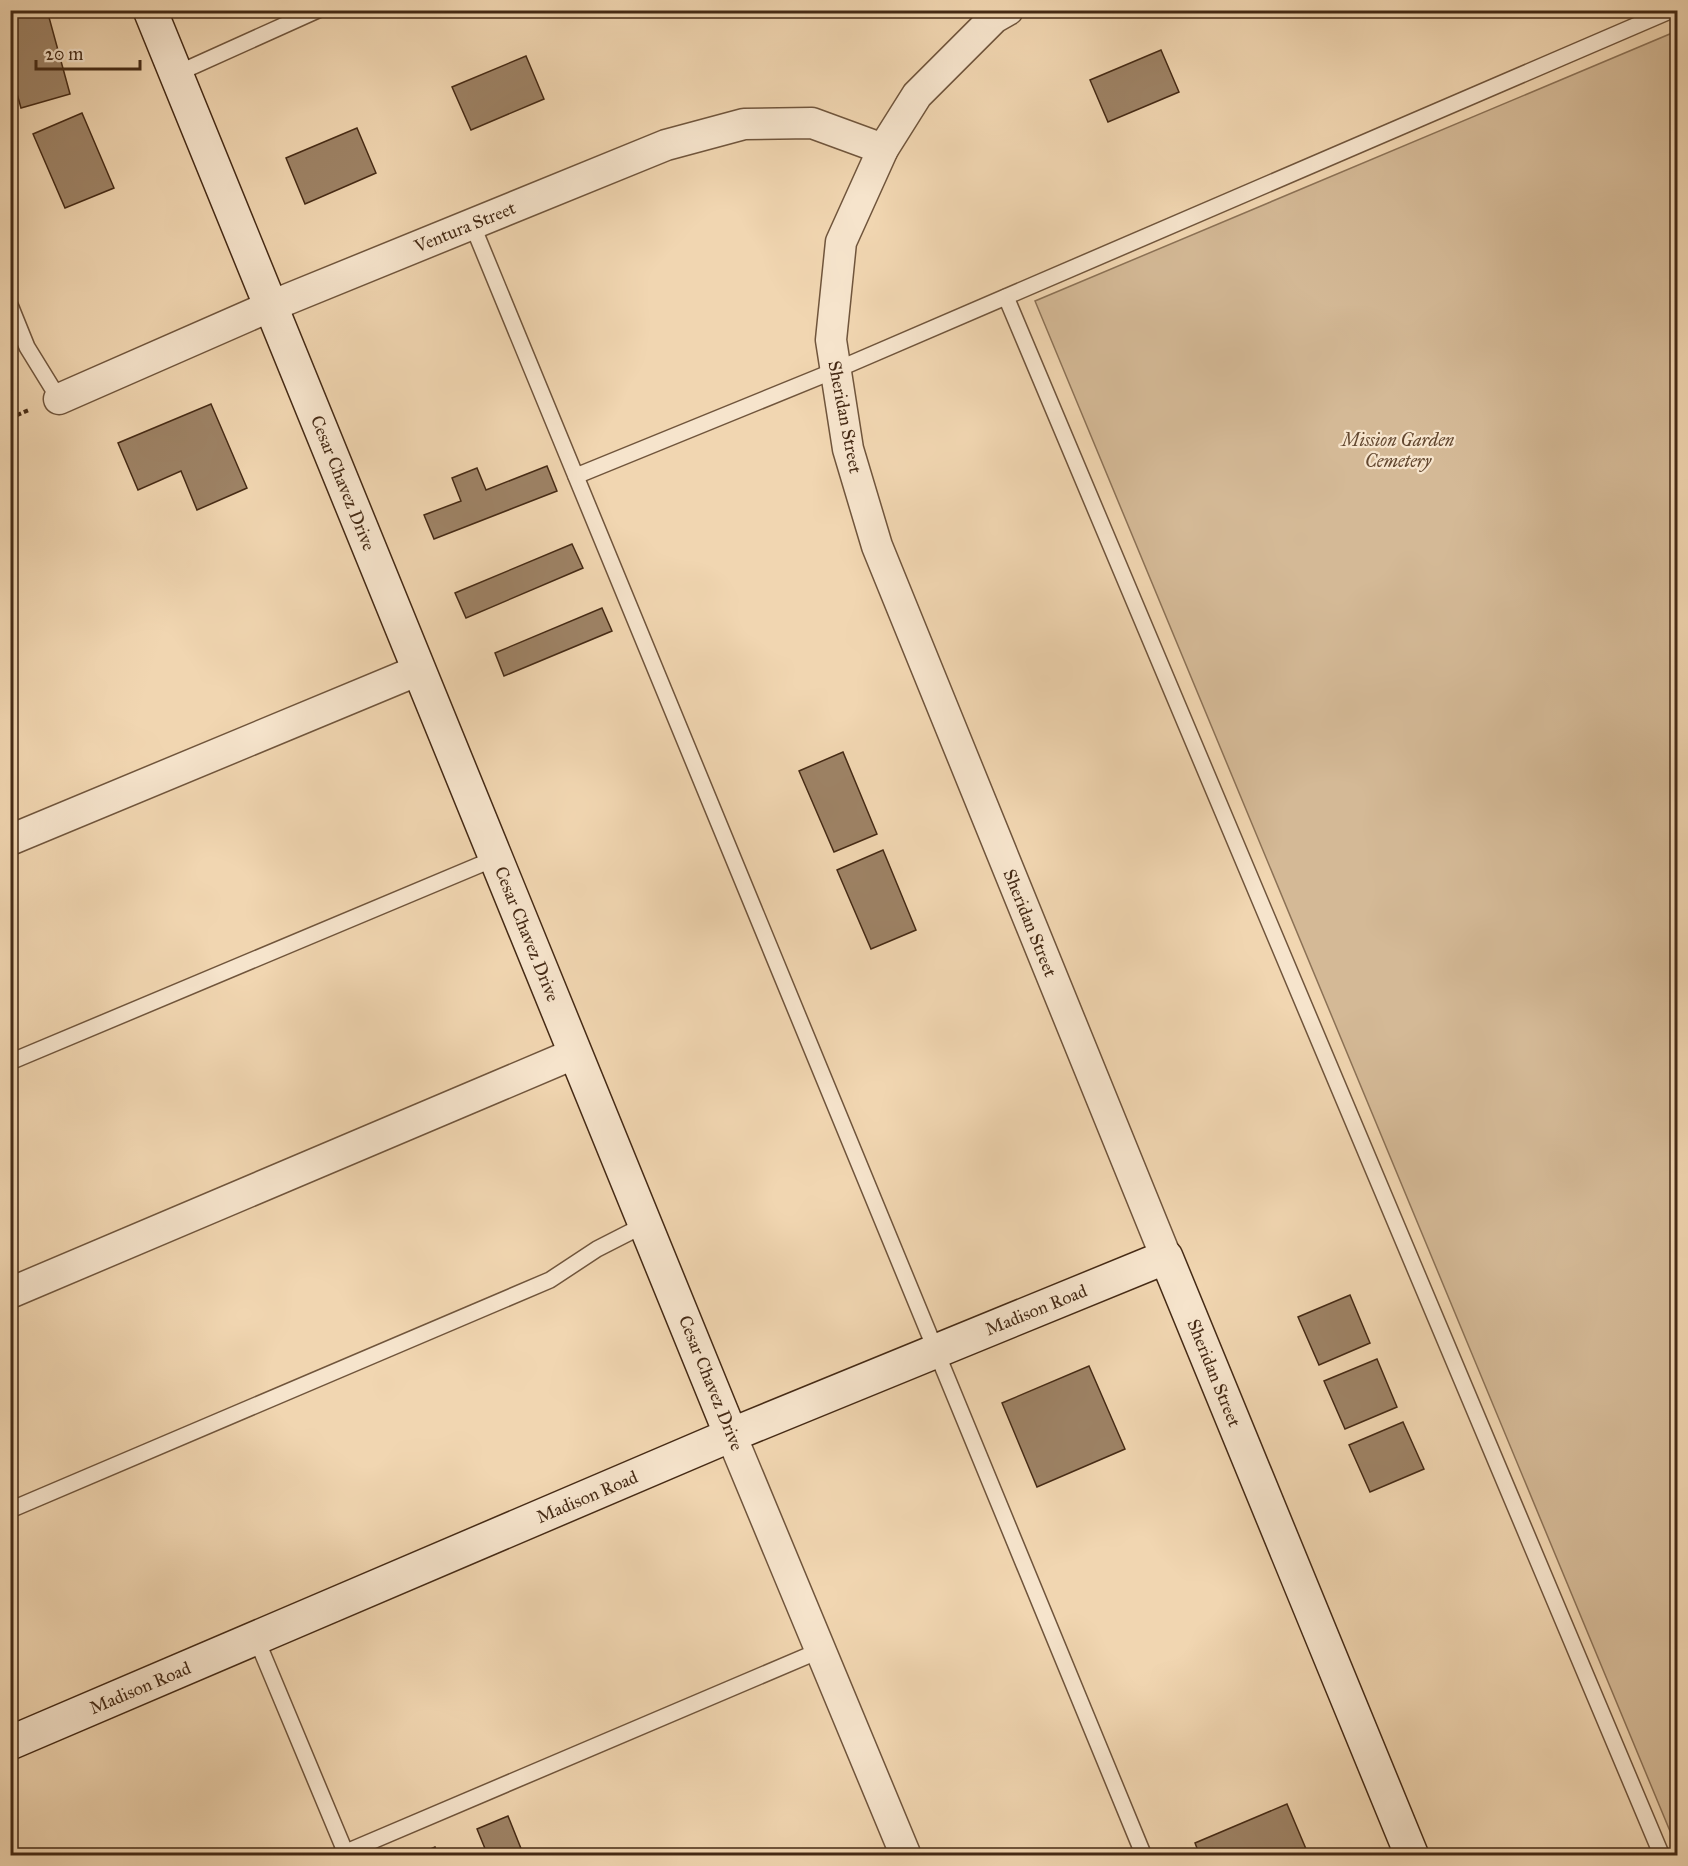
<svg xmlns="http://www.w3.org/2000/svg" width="1688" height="1866" font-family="'IM FELL Great Primer',serif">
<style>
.green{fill:#d4b996;stroke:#8c7256;stroke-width:1.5}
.building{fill:#9e8366;stroke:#452a15;stroke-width:1.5}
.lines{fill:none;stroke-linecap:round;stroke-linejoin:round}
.lane-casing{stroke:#70553c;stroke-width:18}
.street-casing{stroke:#70553c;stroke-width:33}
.secondary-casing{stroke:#452a15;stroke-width:36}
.path{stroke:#452a15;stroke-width:4;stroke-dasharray:4.5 3;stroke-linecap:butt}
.lane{stroke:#f6e4cc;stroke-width:15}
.street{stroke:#f6e4cc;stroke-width:30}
.secondary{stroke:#f6e4cc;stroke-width:33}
.labels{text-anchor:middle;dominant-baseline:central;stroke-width:4.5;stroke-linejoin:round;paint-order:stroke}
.street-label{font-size:18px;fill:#452a15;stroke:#f6e4cc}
.park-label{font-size:18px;font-style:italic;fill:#62472f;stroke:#f6e4cc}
</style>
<rect width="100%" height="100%" fill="#f1d6b1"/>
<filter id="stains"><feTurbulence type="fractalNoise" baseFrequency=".00333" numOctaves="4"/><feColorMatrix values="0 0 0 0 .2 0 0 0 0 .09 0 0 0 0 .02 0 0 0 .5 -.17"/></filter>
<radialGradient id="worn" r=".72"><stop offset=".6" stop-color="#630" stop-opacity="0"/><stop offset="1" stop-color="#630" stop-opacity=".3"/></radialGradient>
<path class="green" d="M1677 31V1848L1035 301Z"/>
<g class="building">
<path d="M10 10H47L70 94 21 108 10 69Z"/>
<path d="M1161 50 1179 92 1108 122 1090 80Z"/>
<path d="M526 56 544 99 471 130 452 87Z"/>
<path d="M82 113 114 188 65 208 33 134Z"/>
<path d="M357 128 376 173 305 204 286 158Z"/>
<path d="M211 404 247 488 197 510 181 471 138 490 118 443Z"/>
<path d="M547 466 557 491 434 539 424 515 461 501 452 478 477 468 486 490Z"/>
<path d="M572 544 583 568 466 618 455 593Z"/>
<path d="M602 608 612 631 504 676 495 653Z"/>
<path d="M843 752 877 834 834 852 799 771Z"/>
<path d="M883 850 916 930 871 949 837 870Z"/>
<path d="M1350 1295 1370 1343 1319 1365 1298 1317Z"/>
<path d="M1377 1359 1397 1407 1345 1429 1324 1381Z"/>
<path d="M1089 1366 1125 1449 1037 1487 1002 1403Z"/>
<path d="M1403 1422 1424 1469 1370 1492 1349 1445Z"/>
<path d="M1287 1804 1309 1856H1200L1195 1843Z"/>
<path d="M508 1816 524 1856H488L477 1829Z"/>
<path d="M435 1847 439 1856H415Z"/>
</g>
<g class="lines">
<g class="lane-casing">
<g id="lane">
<path d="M176 74 318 10"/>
<path d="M472 224 1144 1856"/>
<path d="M1006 297 1662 1856"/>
<path d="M10 305 27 347 59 399"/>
<path d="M576 476 836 370 1672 10"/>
<path d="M10 1062 496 858"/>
<path d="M10 1510 550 1280 597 1249 646 1224"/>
<path d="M256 1638 347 1856"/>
<path d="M337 1856 821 1650"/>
</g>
</g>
<g class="street-casing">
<g id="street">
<path d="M1008 10 994 18 917 95 883 149 841 242 831 340 848 449 877 546 1166 1257"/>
<path d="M59 399 271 306 666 145 744 124 812 123 883 149"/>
<path d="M10 840 419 670"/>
<path d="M10 1293 576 1053"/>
<path d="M731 1435 906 1856"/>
</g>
</g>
<g class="secondary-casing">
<g id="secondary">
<path d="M150 10 731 1435"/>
<path d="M10 1743 731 1435 1166 1257 1412 1856"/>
</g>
</g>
<path class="path" d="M10 418 29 410"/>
<use href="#lane" class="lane"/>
<use href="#street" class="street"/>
<use href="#secondary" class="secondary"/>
</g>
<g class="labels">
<g class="street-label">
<text transform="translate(465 227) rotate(-22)">Ventura Street</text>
<text transform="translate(845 417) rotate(79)">Sheridan Street</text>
<text transform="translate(343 483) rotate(68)">Cesar Chavez Drive</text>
<text transform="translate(1030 923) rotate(68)">Sheridan Street</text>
<text transform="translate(527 934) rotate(68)">Cesar Chavez Drive</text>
<text transform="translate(1036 1310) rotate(-22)">Madison Road</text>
<text transform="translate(1214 1373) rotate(68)">Sheridan Street</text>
<text transform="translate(711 1383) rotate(68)">Cesar Chavez Drive</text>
<text transform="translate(587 1497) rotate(-23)">Madison Road</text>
<text transform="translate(140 1688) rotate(-23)">Madison Road</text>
</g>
<g class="park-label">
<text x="1398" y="440">Mission Garden<tspan x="1398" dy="21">Cemetery</tspan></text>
</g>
</g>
<rect width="1688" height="1866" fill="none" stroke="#f1d6b1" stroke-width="36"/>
<rect x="12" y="12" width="1664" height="1842" fill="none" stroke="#452a15" stroke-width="3"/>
<rect x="18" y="18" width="1652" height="1830" fill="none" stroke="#452a15" stroke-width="1.5"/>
<path d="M36 60v9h104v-9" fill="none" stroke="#452a15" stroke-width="3"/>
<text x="45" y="60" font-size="18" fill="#452a15" stroke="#f6e4cc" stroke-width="4.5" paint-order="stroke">20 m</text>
<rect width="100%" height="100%" filter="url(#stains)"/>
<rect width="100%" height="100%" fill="url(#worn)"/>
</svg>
